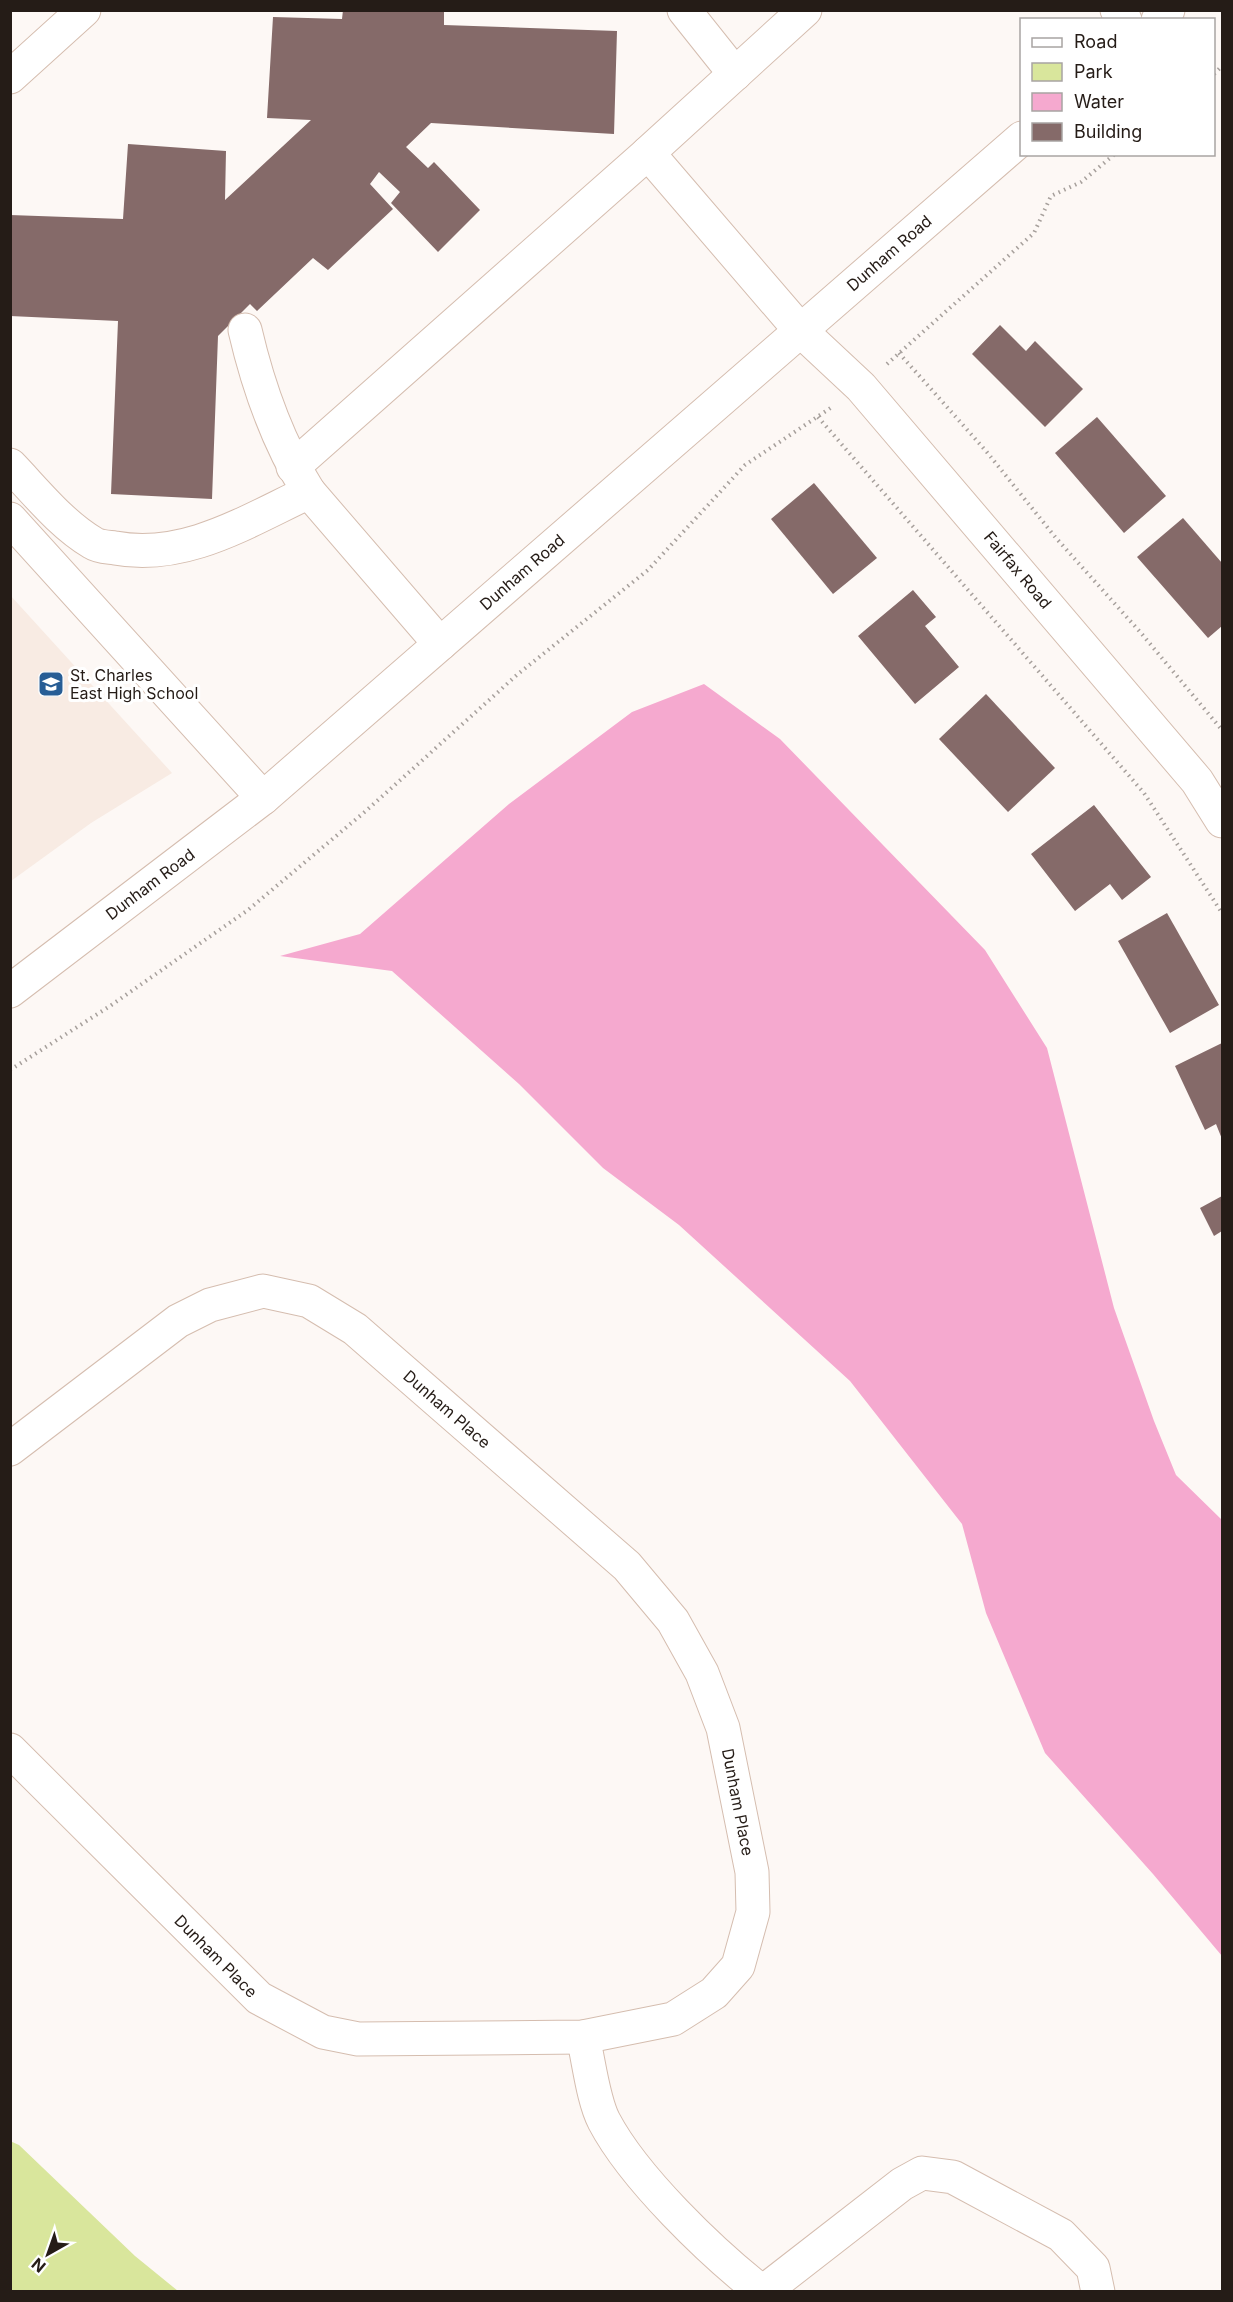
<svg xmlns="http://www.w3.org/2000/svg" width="1233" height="2302" font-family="Inter,sans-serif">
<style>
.built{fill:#f8ebe3}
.green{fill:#d9e69c}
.water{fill:#f5a9cf}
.building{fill:#856a69}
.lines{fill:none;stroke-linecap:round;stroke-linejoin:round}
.minor-casing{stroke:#d5bdaf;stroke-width:35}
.path{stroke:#a7a09c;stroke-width:4;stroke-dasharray:1.5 4.5;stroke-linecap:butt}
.minor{stroke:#fff;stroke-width:33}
.labels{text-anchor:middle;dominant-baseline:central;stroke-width:6;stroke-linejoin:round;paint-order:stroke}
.street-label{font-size:16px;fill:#251c17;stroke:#fff}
.poi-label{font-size:16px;fill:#251c17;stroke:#fff;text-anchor:start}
</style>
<rect width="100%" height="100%" fill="#fdf8f5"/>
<path class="built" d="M10 595 172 773 91 823 11 881Z"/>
<path class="green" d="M10 2141 19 2145 135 2256 178 2291H11Z"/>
<path class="water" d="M704 684 780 739 985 950 1047 1048 1114 1308 1154 1421 1176 1475 1222 1520V1956L1153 1874 1045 1753 986 1613 962 1524 850 1381 679 1225 603 1168 519 1084 392 971 280 956 360 934 509 804 632 712Z"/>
<g class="building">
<path d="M343 10H444V25L617 31 614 134 431 123 406 147 428 168 434 162 480 210 438 252 391 203 400 192 379 172 370 184 393 209 328 270 313 258 257 311 250 304 218 336 212 499 111 494 118 321 10 316V215L123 219 128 144 226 151 225 200 311 120 267 118 273 17 342 19Z"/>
<path d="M1000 325 1026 351 1035 341 1083 389 1045 427 972 354Z"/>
<path d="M1097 417 1166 496 1124 533 1055 453Z"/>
<path d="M814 483 877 558 833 594 771 519Z"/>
<path d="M1183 518 1222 563V626L1208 638 1137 557Z"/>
<path d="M913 590 936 617 925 626 959 667 915 704 858 636Z"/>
<path d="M986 694 1055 768 1008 812 939 739Z"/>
<path d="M1094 805 1151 877 1122 900 1110 884 1075 911 1031 854Z"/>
<path d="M1167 913 1219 1005 1170 1033 1118 941Z"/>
<path d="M1222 1043V1139L1216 1124 1205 1130 1175 1066Z"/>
<path d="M1222 1196V1231L1214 1236 1200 1208Z"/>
</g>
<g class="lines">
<g class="minor-casing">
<g id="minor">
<path d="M684 10 735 74"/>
<path d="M1117 10 1125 20"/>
<path d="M1158 20 1168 10"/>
<path d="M10 77 84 10"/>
<path d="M648 153 805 10"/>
<path d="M245 330C258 386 278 443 309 492L440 644"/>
<path d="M10 465C36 492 61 524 93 543 99 547 108 547 115 548 185 561 247 521 309 492"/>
<path d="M293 467 648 153 800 330 861 387 1197 781 1222 821"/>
<path d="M10 519 263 798"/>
<path d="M10 991 263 798 1022 138"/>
<path d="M10 1449 178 1321 210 1305 263 1291 309 1301 355 1329 627 1566 673 1621 702 1673 723 1728 752 1872 753 1912 738 1966 714 1993 673 2019 583 2037 358 2039 323 2032 259 1998 10 1750"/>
<path d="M583 2037C589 2062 593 2100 604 2121 634 2178 711 2252 762 2292"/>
<path d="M763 2292 902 2184 922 2173 953 2177 1061 2235 1093 2268 1098 2292"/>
</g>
</g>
<g class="path">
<path d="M1214 74 1222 66"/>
<path d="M899 353 986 451 1056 538 1141 633 1222 730"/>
<path d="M887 364 1034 233 1051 196 1081 182 1115 154"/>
<path d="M818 417 1144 793 1222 913"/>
<path d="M10 1070 110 1006 248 910 367 810 518 674 648 570 745 465 832 407"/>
</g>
<use href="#minor" class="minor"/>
</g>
<defs>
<g id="school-square" transform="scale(1.35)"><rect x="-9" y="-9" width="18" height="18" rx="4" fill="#275d95" stroke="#fff"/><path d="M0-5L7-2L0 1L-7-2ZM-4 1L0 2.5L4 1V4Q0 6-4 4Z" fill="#fff"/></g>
</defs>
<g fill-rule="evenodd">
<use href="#school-square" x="51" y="684"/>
</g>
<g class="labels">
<g class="street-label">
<text transform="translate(889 253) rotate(-41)">Dunham Road</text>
<text transform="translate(1018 570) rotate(50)">Fairfax Road</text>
<text transform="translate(522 572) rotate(-41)">Dunham Road</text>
<text transform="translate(150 884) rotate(-37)">Dunham Road</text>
<text transform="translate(447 1409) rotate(41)">Dunham Place</text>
<text transform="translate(738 1802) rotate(79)">Dunham Place</text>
<text transform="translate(216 1956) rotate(45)">Dunham Place</text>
</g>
<g class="poi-label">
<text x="70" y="675">St. Charles<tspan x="70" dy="18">East High School</tspan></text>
</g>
</g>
<rect width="1233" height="2302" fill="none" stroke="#251c17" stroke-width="24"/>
<rect x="1020" y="18" width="195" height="138" fill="#ffffff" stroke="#a8a4a2" stroke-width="1.5"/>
<rect x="1032" y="38" width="30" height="9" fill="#ffffff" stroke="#a8a4a2" stroke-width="1.5"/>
<text x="1074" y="48" font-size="18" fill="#251c17">Road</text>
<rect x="1032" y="63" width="30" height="18" fill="#d9e69c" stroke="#a8a4a2" stroke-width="1.5"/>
<text x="1074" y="78" font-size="18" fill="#251c17">Park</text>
<rect x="1032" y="93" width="30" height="18" fill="#f5a9cf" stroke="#a8a4a2" stroke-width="1.5"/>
<text x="1074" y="108" font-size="18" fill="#251c17">Water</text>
<rect x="1032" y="123" width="30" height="18" fill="#856a69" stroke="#a8a4a2" stroke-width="1.5"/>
<text x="1074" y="138" font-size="18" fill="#251c17">Building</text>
<g transform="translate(48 2254) rotate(220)" stroke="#ffffff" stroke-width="4.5" paint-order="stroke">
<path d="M0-4.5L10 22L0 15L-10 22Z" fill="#251c17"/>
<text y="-9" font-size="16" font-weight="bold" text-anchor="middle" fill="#251c17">N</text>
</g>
</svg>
